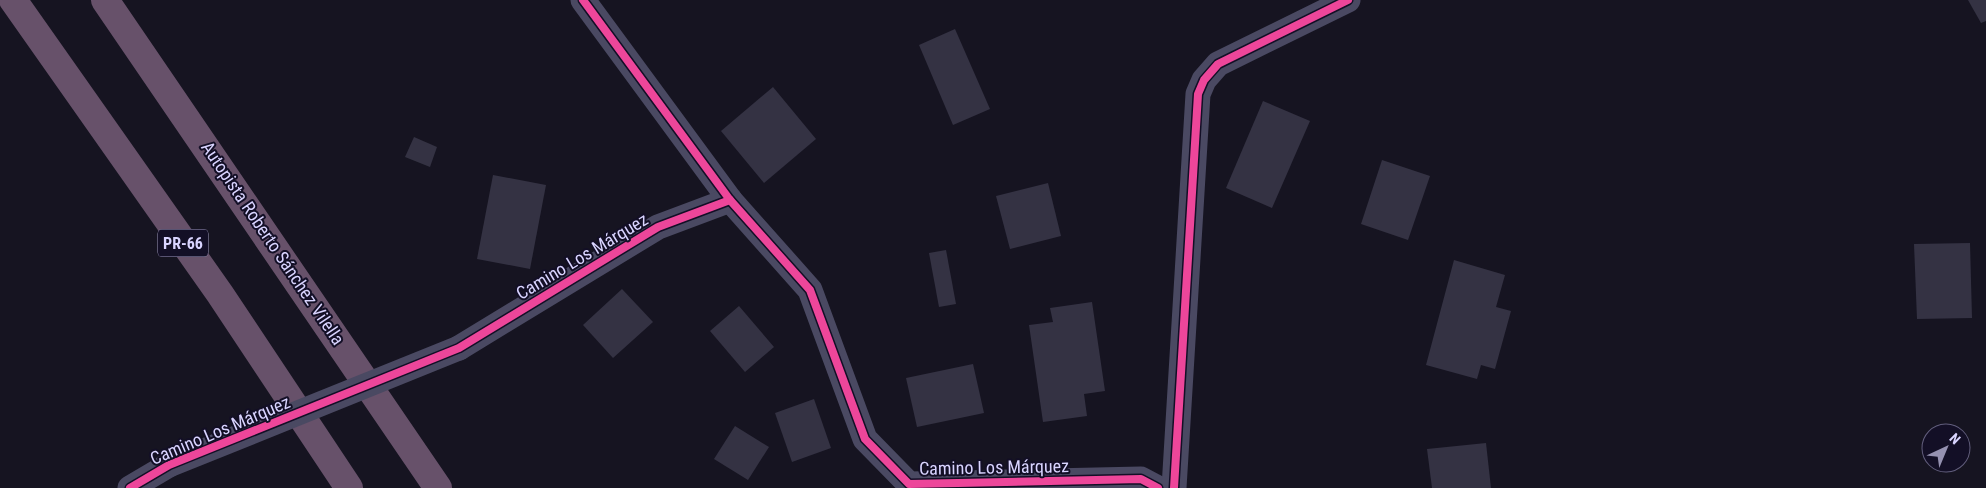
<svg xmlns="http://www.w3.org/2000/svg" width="1986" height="488" font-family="'Roboto Condensed',sans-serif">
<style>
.building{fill:#343243}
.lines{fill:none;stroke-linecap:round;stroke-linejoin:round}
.minor{stroke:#4a4962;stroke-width:25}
.motorway{stroke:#67516a;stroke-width:28}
.minor-bridge{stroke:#4a4962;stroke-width:25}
.cycleway-casing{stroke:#130f26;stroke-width:11}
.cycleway{stroke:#ed469a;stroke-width:8}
.labels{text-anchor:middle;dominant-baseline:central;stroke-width:4;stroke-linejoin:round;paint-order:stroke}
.shield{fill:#130f26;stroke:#9e99be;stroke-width:1}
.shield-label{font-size:16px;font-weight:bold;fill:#d9d4ff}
.street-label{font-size:18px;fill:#d9d4ff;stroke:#130f26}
</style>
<rect width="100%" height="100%" fill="#161421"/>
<g class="building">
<path d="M1968 0H1986V21L1981 23Z"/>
<path d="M955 29 990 109 953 125 919 45Z"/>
<path d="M773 87 816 139 764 183 721 131Z"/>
<path d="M1263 101 1310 121 1272 208 1226 188Z"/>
<path d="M414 137 437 147 430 167 405 157Z"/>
<path d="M1382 160 1430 176 1408 240 1361 224Z"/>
<path d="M493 175 546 185 530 269 477 259Z"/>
<path d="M1048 183 1061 236 1010 249 996 196Z"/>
<path d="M1970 243 1972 318 1917 319 1914 244Z"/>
<path d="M946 250 956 304 939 307 929 253Z"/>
<path d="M1454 260 1505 275 1496 307 1511 311 1495 369 1481 365 1477 379 1426 365Z"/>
<path d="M622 289 653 322 613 358 583 325Z"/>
<path d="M1092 302 1105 391 1084 394 1087 416 1043 422 1029 325 1053 322 1050 308Z"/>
<path d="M739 306 774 347 745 372 710 331Z"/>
<path d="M973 364 984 413 917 427 906 378Z"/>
<path d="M814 399 831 448 792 462 775 413Z"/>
<path d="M735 426 769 447 748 480 714 459Z"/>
<path d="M1486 443 1491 488H1432L1427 449Z"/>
</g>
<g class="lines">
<g class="minor">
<path d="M583 0 730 200 810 290 865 439 909 484 1141 479 1158 488"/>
<path d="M459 348 658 227 730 200"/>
<path d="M130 488 169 465"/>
<path d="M1174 488 1198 94 1204 80 1218 64 1348 0"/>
</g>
<g class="motorway">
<path d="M13 0 220 294 349 488"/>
<path d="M105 0 438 488"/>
</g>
<path class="minor-bridge" d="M169 465 459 348"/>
<g class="cycleway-casing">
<g id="cycleway">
<path d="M583 0 730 200 810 290 865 439 909 484 1141 479 1158 488"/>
<path d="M130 488 169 465 459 348 658 227 730 200"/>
<path d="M1174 488 1198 94 1204 80 1218 64 1348 0"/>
</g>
</g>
<use href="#cycleway" class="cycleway"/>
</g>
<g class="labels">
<rect class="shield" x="158" y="229.5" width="50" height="27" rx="4"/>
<g class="shield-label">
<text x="183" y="243">PR-66</text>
</g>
<g class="street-label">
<text transform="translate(273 243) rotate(56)">Autopista Roberto Sánchez Vilella</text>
<text transform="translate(582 256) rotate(-31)">Camino Los Márquez</text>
<text transform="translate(220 430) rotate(-23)">Camino Los Márquez</text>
<text transform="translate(994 467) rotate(-1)">Camino Los Márquez</text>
</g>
</g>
<g transform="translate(1946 448) rotate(44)"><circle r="24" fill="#130f26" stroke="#625e7d"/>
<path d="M0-4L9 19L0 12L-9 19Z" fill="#9591b1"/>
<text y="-8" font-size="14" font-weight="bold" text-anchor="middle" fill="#d9d4ff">N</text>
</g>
</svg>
